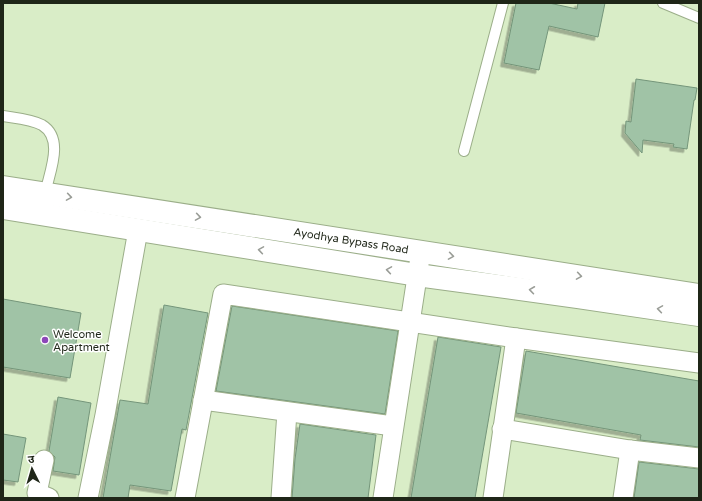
<svg xmlns="http://www.w3.org/2000/svg" width="702" height="501" font-family="'Varela Round','Noto Sans Devanagari',sans-serif">
<style>
.building{fill:#a0c3a6;stroke:#74957a;filter:url(#shadow)}
.lines{fill:none;stroke-linecap:round;stroke-linejoin:round}
.service-casing{stroke:#9bae89;stroke-width:12}
.minor-casing{stroke:#9bae89;stroke-width:21}
.primary-casing{stroke:#9bae89;stroke-width:24}
.service{stroke:#fff;stroke-width:10}
.minor{stroke:#fff;stroke-width:19}
.primary{stroke:#fff;stroke-width:22}
.oneway{stroke:#9a9d97}
.poi-dot{fill:#8d46b9;stroke:#fff;stroke-width:1.5}
.labels{text-anchor:middle;dominant-baseline:central;stroke-width:3;stroke-linejoin:round;paint-order:stroke}
.street-label{font-size:11px;fill:#1f2618;stroke:#fff}
.poi-label{font-size:11px;fill:#1f2618;stroke:#fff;text-anchor:start}
</style>
<defs>
<filter id="shadow"><feDropShadow dx="-3.5" dy="3.5" stdDeviation="0" flood-color="#0004"/></filter>
</defs>
<rect width="100%" height="100%" fill="#d9edc7"/>
<g class="building">
<path d="M516 3H549L577 9 578 3H605L598 37 549 26 539 70 504 63Z"/>
<path d="M636 79 697 88 695 100H694L687 149 673 147 674 144 643 140 642 153 625 133 626 121 631 122Z"/>
<path d="M3 299 81 313 70 378 3 367Z"/>
<path d="M164 305 208 313 186 430 182 429 171 491 130 485 128 498H103L120 400 148 404Z"/>
<path d="M232 306 398 331 385 414 216 391Z"/>
<path d="M438 337 501 347 475 498H411Z"/>
<path d="M526 351 699 381V447L640 440 641 435 516 413Z"/>
<path d="M58 397 91 403 79 475 53 471 55 457 49 451Z"/>
<path d="M300 424 376 435 368 498H292L295 459Z"/>
<path d="M3 434 26 438 18 482 3 480Z"/>
<path d="M639 462 699 469V498H634Z"/>
</g>
<g class="lines">
<g class="service-casing">
<g id="service">
<path d="M663 3 699 18"/>
<path d="M3 116C15 118 31 119 42 125 65 139 49 173 45 194"/>
<path d="M464 151 503 3"/>
</g>
</g>
<g class="minor-casing">
<g id="minor">
<path d="M203 400 393 426"/>
<path d="M502 429 630 450 699 458"/>
<path d="M44 460 37 493 49 498"/>
<path d="M88 498 105 415 138 230"/>
<path d="M185 498 223 294 516 338 699 363"/>
<path d="M281 498 287 412"/>
<path d="M383 498 421 251"/>
<path d="M493 498 516 338"/>
<path d="M623 498 630 450"/>
</g>
</g>
<g class="primary-casing">
<g id="primary">
<path d="M3 187 699 295"/>
<path d="M3 208 417 275 578 297 699 315"/>
</g>
</g>
<use href="#service" class="service"/>
<use href="#minor" class="minor"/>
<use href="#primary" class="primary"/>
</g>
<defs><path id="oneway-chevron" d="M-2-3.5L2.5 0L-2 3.5" fill="none" stroke-width="1.6" stroke-linecap="round" stroke-linejoin="round"/></defs>
<g class="oneway">
<use href="#oneway-chevron" transform="translate(69 197) rotate(9)"/>
<use href="#oneway-chevron" transform="translate(198 217) rotate(9)"/>
<use href="#oneway-chevron" transform="translate(261 250) rotate(-171)"/>
<use href="#oneway-chevron" transform="translate(451 256) rotate(9)"/>
<use href="#oneway-chevron" transform="translate(389 270) rotate(-171)"/>
<use href="#oneway-chevron" transform="translate(579 276) rotate(9)"/>
<use href="#oneway-chevron" transform="translate(532 290) rotate(-172)"/>
<use href="#oneway-chevron" transform="translate(660 309) rotate(-171)"/>
</g>
<circle class="poi-dot" cx="45" cy="340" r="4"/>
<g class="labels">
<g class="street-label">
<text transform="translate(351 241) rotate(9)">Ayodhya Bypass Road</text>
</g>
<g class="poi-label">
<text x="53" y="334">Welcome<tspan x="53" dy="13">Apartment</tspan></text>
</g>
</g>
<rect width="702" height="501" fill="none" stroke="#1f2618" stroke-width="8"/>
<g transform="translate(32 469) rotate(355)" stroke="#ffffff" stroke-width="3" paint-order="stroke">
<path d="M0-3L7 15L0 10L-7 15Z" fill="#1f2618"/>
<text y="-6" font-size="11" font-weight="bold" text-anchor="middle" fill="#1f2618">उ</text>
</g>
</svg>
